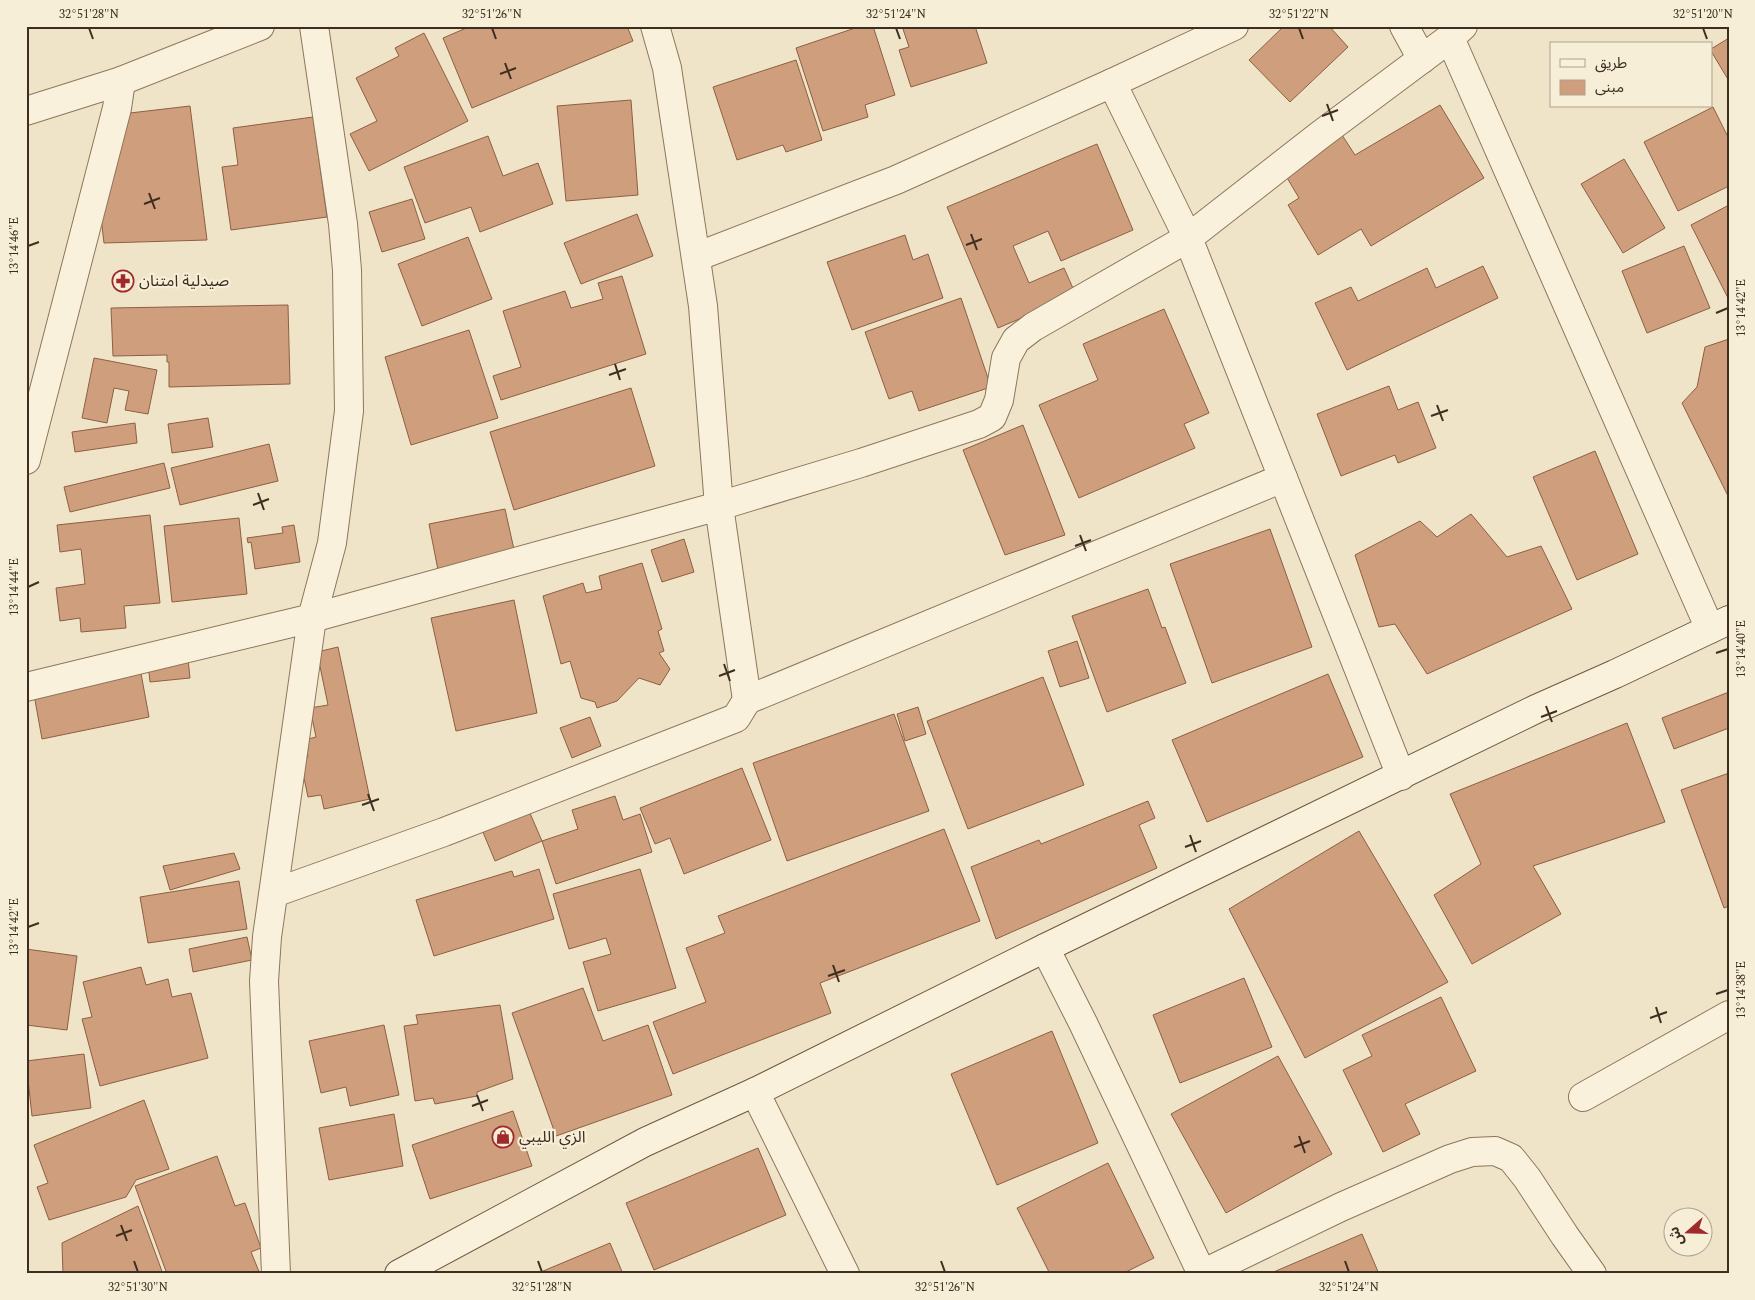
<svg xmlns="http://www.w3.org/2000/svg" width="1755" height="1300" font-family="Spectral,'Noto Sans Arabic',serif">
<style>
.building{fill:#cf9f7d;stroke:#8d5f41}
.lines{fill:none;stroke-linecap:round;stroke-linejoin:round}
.street-casing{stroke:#8d765c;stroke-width:30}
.secondary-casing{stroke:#6f573f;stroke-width:30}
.street{stroke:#faf1dc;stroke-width:28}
.secondary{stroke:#faf1dc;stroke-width:28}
.ticks{fill:none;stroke:#3d2e20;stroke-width:2}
.labels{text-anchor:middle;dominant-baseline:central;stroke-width:4.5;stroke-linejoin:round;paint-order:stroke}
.poi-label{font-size:16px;fill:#3d2e20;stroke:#f7eed8;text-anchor:start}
.neatline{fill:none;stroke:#3d2e20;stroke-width:2}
.ticks-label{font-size:12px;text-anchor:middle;fill:#3d2e20}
</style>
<rect width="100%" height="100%" fill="#f0e4c8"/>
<g class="building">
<path d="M471 26H627L633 41 472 108 443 38Z"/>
<path d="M861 26H873L895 95 865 105 868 117 823 131 796 48Z"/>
<path d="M902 26H975L987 63 911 87 899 50 909 47Z"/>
<path d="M1284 26H1329L1348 47 1290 102 1249 60Z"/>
<path d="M424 33 468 121 369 171 350 134 377 121 356 78 399 56 395 48Z"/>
<path d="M1729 38V81L1711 51V49Z"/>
<path d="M796 60 822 140 786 152 783 145 737 160 713 87Z"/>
<path d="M631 100 638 195 566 201 557 106Z"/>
<path d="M1440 105 1484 178 1371 246 1361 229 1318 255 1288 205 1299 198 1283 171 1342 135 1355 155Z"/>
<path d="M190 106 207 240 104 243 98 193 117 136 130 113Z"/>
<path d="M1713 107 1729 139V186L1678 211 1644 142Z"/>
<path d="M313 117 327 217 231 230 222 167 238 165 233 128Z"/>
<path d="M488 136 503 176 538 163 553 204 480 232 471 207 425 223 404 167Z"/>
<path d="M1097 144 1133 230 1061 261 1048 231 1013 246 1029 283 1064 268 1076 295 998 328 947 207Z"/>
<path d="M1624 159 1665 228 1623 253 1581 184Z"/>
<path d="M412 199 425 239 382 252 369 212Z"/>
<path d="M1729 205V300L1691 225Z"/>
<path d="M637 214 653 256 581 284 564 243Z"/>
<path d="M905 235 913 260 928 254 943 298 852 330 827 262Z"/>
<path d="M468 237 492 299 422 326 398 264Z"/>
<path d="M1684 246 1710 308 1647 333 1622 271Z"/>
<path d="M1483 266 1498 298 1347 370 1315 303 1351 287 1358 301 1427 268 1436 288Z"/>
<path d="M622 276 646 354 501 400 493 376 521 367 503 311 565 291 571 308 603 299 598 283Z"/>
<path d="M961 298 991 387 919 411 912 391 889 399 865 332Z"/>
<path d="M288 305 290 384 169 387V362H167V355L113 356 111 308Z"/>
<path d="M1164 309 1209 413 1184 424 1195 448 1079 498 1039 405 1098 380 1083 344Z"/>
<path d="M469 330 498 418 411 445 385 357Z"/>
<path d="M1729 339V498L1682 403 1697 387 1705 347Z"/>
<path d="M94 358 157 370 148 414 125 410 129 391 114 388 107 423 82 418Z"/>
<path d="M1389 386 1398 410 1418 402 1436 448 1398 463 1395 455 1341 476 1317 414Z"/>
<path d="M631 388 655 466 514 510 490 432Z"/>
<path d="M208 418 213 447 172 453 168 424Z"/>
<path d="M135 423 137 443 75 452 72 432Z"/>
<path d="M1023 425 1065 535 1005 555 963 450Z"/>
<path d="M269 444 278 481 180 505 171 468Z"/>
<path d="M1595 451 1638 554 1577 580 1533 477Z"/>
<path d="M164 463 170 488 70 512 64 487Z"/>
<path d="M505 509 515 554 438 570 429 524Z"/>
<path d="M1471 514 1507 557 1541 546 1572 609 1427 674 1395 624 1379 627 1355 555 1420 521 1437 537Z"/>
<path d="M150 515 160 603 124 606 126 628 81 632 80 618 60 621 56 588 85 584 81 549 60 552 57 525Z"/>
<path d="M239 518 247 594 172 602 164 526Z"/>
<path d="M294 525 300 562 255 569 251 542 248 543 247 538 283 533 282 527Z"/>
<path d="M1270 529 1312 647 1212 683 1170 564Z"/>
<path d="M684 539 694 572 662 582 651 550Z"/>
<path d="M642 563 662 629 658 631 664 651 659 653 670 669 660 685 639 678 617 701 597 708 595 702 581 698 570 661 561 664 543 596 583 583 586 593 602 589 599 576Z"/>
<path d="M1148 589 1162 628 1165 627 1186 683 1107 712 1072 616Z"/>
<path d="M514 600 537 713 456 731 431 618Z"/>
<path d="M1077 641 1089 678 1060 687 1048 651Z"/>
<path d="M338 647 370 799 324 809 321 795 308 797 300 759 308 757 304 740 316 737 310 708 328 705 317 652Z"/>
<path d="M188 659 190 678 150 682 148 664Z"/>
<path d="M140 668 149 717 42 739 33 689Z"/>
<path d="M1328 674 1363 757 1207 822 1172 740Z"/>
<path d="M1043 677 1084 785 968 829 927 721Z"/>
<path d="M1729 692V728L1674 749 1662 718Z"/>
<path d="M918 707 926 734 905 741 897 714Z"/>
<path d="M894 714 929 811 787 861 753 763Z"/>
<path d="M590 717 601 746 572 758 560 728Z"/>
<path d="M1627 723 1665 822 1533 866 1561 914 1472 964 1434 895 1481 864 1450 794Z"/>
<path d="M742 768 771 840 684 874 670 838 655 844 640 808Z"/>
<path d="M1729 773V906L1724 908 1681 790Z"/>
<path d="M615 796 623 820 640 814 652 852 556 884 542 841 578 829 572 810Z"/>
<path d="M1148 801 1155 818 1139 825 1157 868 996 939 971 867 1039 840 1041 844Z"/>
<path d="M526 804 542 841 495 861 480 825Z"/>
<path d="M944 829 980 921 820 983 831 1013 673 1074 653 1022 706 1002 686 948 725 933 718 916Z"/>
<path d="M1359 831 1448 982 1305 1058 1229 909Z"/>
<path d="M234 853 240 869 170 890 163 866Z"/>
<path d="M539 869 554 919 434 956 416 900 512 871 514 877Z"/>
<path d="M640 869 676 988 598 1011 583 962 611 954 606 938 569 949 553 894Z"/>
<path d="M239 881 247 929 148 943 140 897Z"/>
<path d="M247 937 252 960 193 972 189 949Z"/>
<path d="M26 949 77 956 67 1030 26 1025Z"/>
<path d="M141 967 146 985 168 979 172 997 191 993 208 1058 100 1086 82 1019 92 1017 83 982Z"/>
<path d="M1244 978 1272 1047 1180 1083 1153 1015Z"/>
<path d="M583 988 603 1041 648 1025 672 1095 556 1136 512 1013Z"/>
<path d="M1441 997 1476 1071 1405 1104 1420 1134 1383 1152 1343 1070 1372 1056 1362 1035Z"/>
<path d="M500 1005 513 1079 477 1092V1096L435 1104 433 1098 415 1101 404 1026 418 1024 416 1015Z"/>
<path d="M384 1025 399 1095 350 1106 346 1087 321 1093 309 1041Z"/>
<path d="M1052 1031 1098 1143 997 1185 951 1074Z"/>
<path d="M84 1054 91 1108 32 1116 26 1061Z"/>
<path d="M1278 1056 1332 1154 1226 1213 1171 1114Z"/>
<path d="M144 1100 169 1169 136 1180 126 1197 49 1220 37 1187 48 1183 34 1145Z"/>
<path d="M513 1111 532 1166 430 1199 412 1145Z"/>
<path d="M394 1114 403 1166 329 1180 319 1128Z"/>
<path d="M758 1148 786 1215 654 1270 626 1203Z"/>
<path d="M217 1156 235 1206 245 1203 261 1248 251 1252 260 1274H167L135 1186Z"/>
<path d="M1108 1163 1154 1258 1122 1274H1050L1017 1208Z"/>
<path d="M138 1206 163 1274H63L62 1243Z"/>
<path d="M1362 1234 1379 1274H1269Z"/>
<path d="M610 1243 623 1274H536Z"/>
</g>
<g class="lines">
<g class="street-casing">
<g id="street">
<path d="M1404 26 1422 59"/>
<path d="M1450 38 1710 629"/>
<path d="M1112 83 1188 238 1401 776"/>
<path d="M26 111 121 81 260 26"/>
<path d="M696 257 896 180 1112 83 1234 26"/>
<path d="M26 460 117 108 121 81"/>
<path d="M26 687 312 618 719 506 861 463 979 424 992 417 999 400 1006 358 1016 340 1033 327 1188 238 1320 135 1450 38 1463 26"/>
<path d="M747 700 1283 478"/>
<path d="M274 893 444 832 736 718 747 700 719 506 703 306 667 68 655 26"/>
<path d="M1045 948 1083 1023 1202 1274"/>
<path d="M755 1092 845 1274"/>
<path d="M1583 1097 1729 1015"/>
<path d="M276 1274 264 981 267 937 312 618 332 543 349 411 347 270 343 224 314 26"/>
<path d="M1202 1274 1341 1207 1450 1159 1472 1152 1495 1151 1511 1158 1527 1178 1565 1236 1592 1274"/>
</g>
</g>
<g class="secondary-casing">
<path id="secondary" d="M399 1274 645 1142 755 1092 1045 948 1536 709 1615 674 1729 620"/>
</g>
<use href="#street" class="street"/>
<use href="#secondary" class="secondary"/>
</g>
<path class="ticks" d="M89 28 93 39M492 28 496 39M896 28 900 39M1299 28 1303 39M1703 28 1707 39M505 63 511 79M500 74 516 68M1327 104 1333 121M1322 116 1338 110M149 193 155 209M144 204 160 198M971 234 977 250M966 245 982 239M28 246 39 242M1716 313 1728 308M615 364 620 380M609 375 626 369M1437 405 1443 421M1431 416 1448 410M258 493 264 510M253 505 269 499M1080 535 1086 551M1075 546 1091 540M28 587 39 582M1716 653 1728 649M724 664 730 681M719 676 735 670M1546 706 1552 722M1541 717 1557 711M368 794 374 811M362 805 379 799M1190 835 1196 852M1185 847 1201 841M28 927 39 923M833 965 839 982M828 976 845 970M1716 994 1728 990M1656 1007 1661 1023M1650 1018 1667 1012M477 1095 483 1111M472 1106 488 1100M1299 1136 1305 1153M1294 1147 1310 1141M121 1225 127 1241M116 1236 132 1230M134 1261 138 1272M538 1261 542 1272M941 1261 945 1272M1345 1261 1349 1272"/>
<defs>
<g id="pharmacy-ring" transform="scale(1.125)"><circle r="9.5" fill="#f7eed8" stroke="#9e2a2b" stroke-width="1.5"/><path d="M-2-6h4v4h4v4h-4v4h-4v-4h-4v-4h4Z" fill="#9e2a2b"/></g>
<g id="shop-ring" transform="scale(1.125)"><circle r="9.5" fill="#f7eed8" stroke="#9e2a2b" stroke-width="1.5"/><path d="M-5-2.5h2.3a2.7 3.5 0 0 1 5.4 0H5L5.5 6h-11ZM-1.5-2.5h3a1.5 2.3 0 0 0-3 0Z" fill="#9e2a2b"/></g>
</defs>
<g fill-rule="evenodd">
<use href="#pharmacy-ring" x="123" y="281"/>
<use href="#shop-ring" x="503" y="1137"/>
</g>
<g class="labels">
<g class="poi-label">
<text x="139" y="281">صيدلية امتنان</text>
<text x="519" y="1137">الزي الليبي</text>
</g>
</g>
<rect width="1755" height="1300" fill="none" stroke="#f7eed8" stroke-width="55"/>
<rect x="1550" y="42" width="162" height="65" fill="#f7eed8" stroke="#ada18e"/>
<rect x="1560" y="59" width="25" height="8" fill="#faf1dc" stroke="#ada18e"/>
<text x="1595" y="68" font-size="15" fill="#3d2e20">طريق</text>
<rect x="1560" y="80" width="25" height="15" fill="#cf9f7d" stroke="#ada18e"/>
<text x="1595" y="92" font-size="15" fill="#3d2e20">مبنى</text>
<g transform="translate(1688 1232) rotate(250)"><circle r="24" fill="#f7eed8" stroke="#ada18e"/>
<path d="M0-4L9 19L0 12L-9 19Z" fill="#9e2a2b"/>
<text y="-8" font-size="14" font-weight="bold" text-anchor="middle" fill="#3d2e20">ش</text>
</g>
<rect x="28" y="28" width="1700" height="1244" class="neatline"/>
<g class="ticks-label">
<text x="89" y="18">32°51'28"N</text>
<text x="492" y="18">32°51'26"N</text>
<text x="896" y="18">32°51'24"N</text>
<text x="1299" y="18">32°51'22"N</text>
<text x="1703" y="18">32°51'20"N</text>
<text transform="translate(14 246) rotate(-90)" y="4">13°14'46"E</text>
<text transform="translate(1741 308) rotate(-90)" y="4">13°14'42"E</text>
<text transform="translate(14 587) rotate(-90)" y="4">13°14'44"E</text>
<text transform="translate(1741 649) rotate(-90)" y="4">13°14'40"E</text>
<text transform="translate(14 927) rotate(-90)" y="4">13°14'42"E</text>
<text transform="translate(1741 990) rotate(-90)" y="4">13°14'38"E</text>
<text x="138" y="1291">32°51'30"N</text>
<text x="542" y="1291">32°51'28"N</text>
<text x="945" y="1291">32°51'26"N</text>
<text x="1349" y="1291">32°51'24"N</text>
</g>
</svg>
